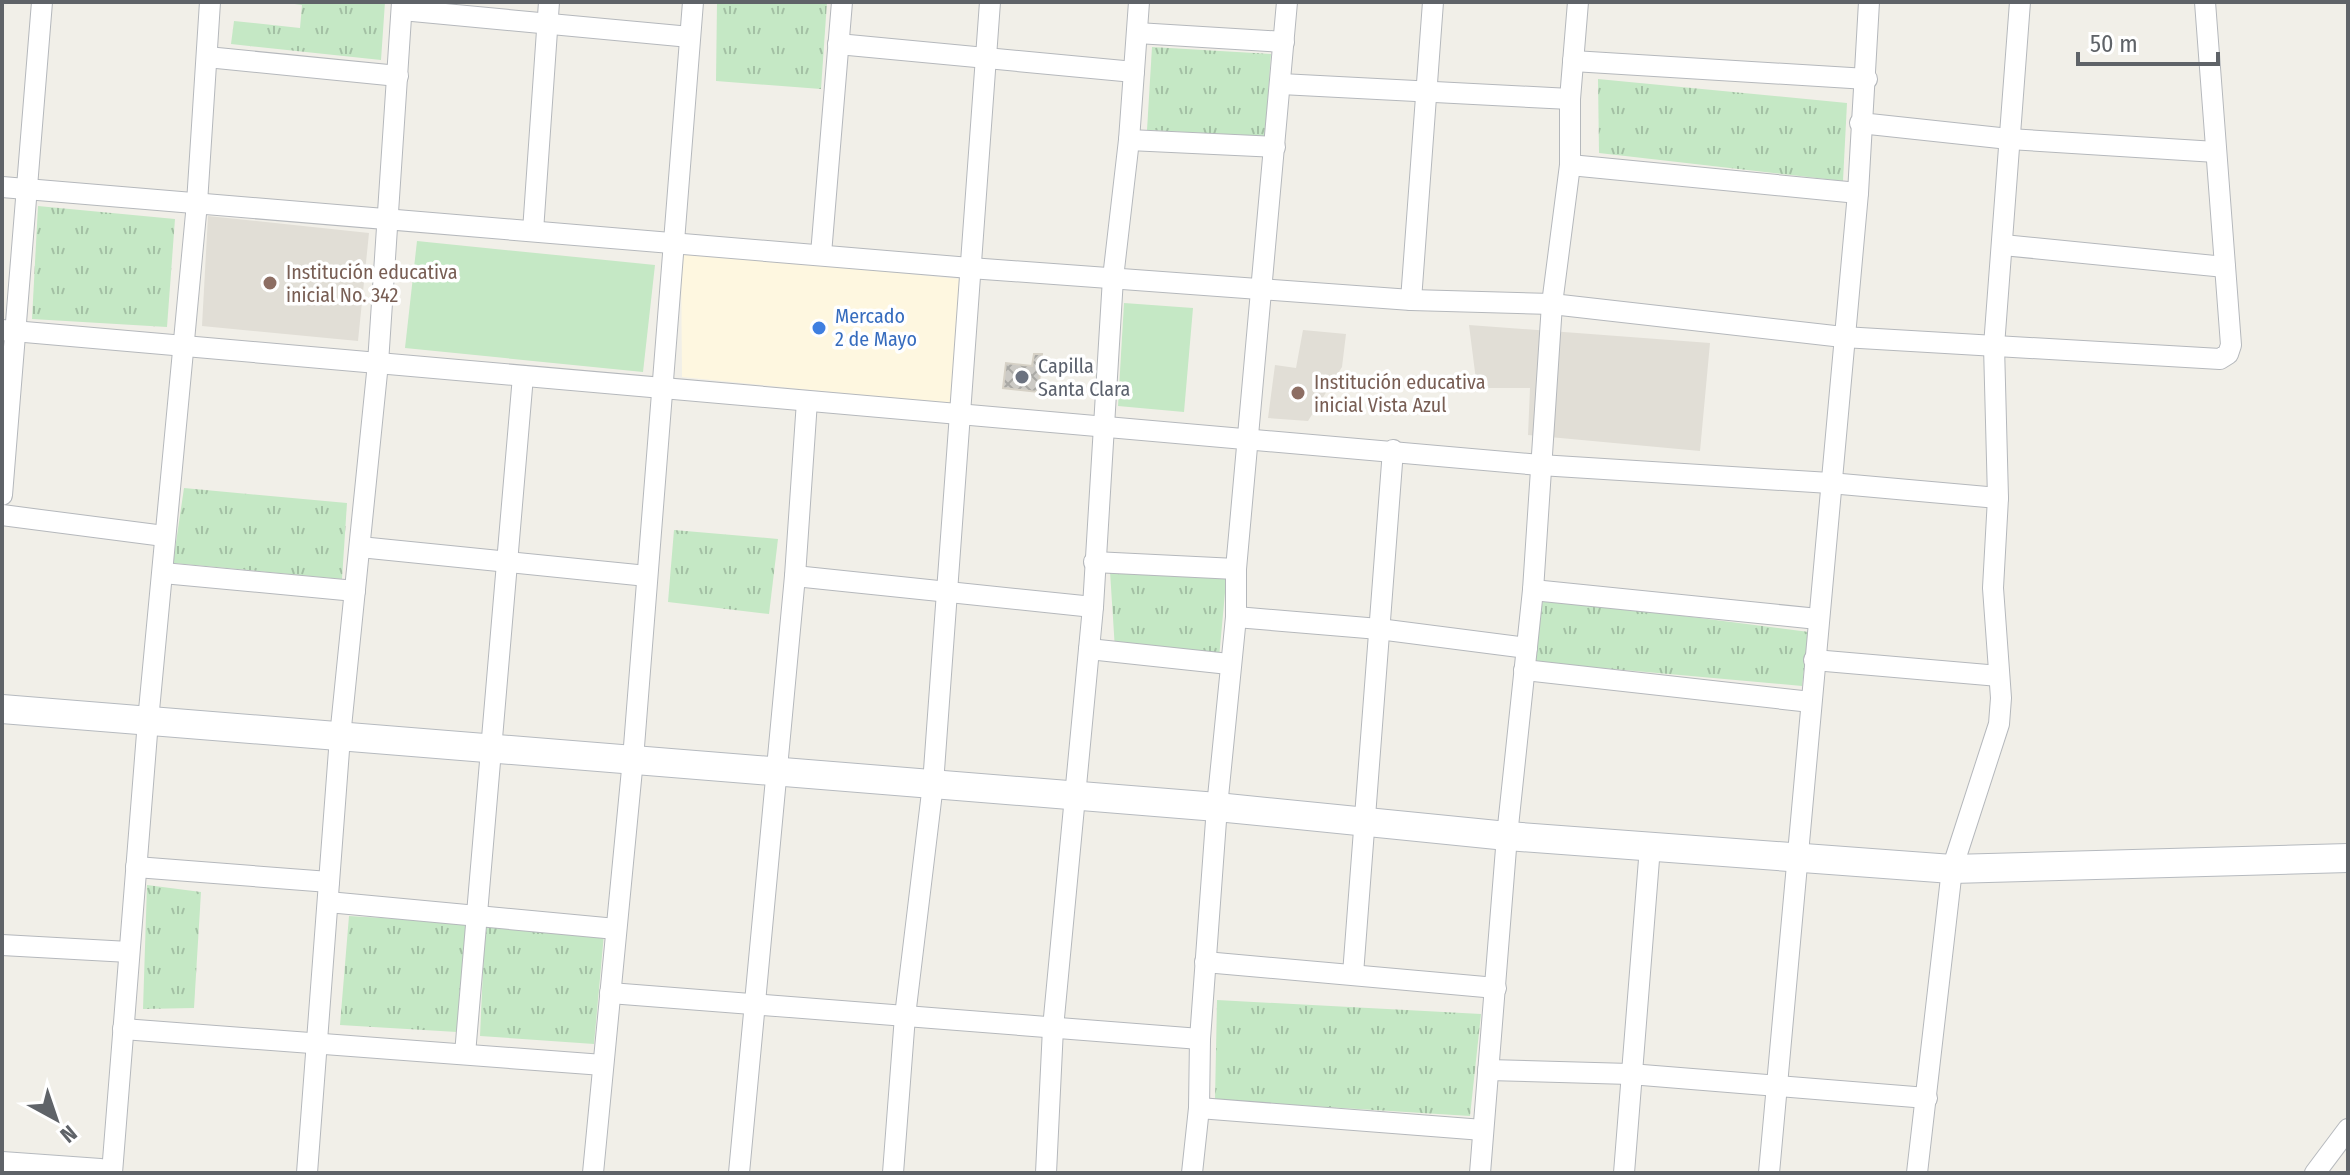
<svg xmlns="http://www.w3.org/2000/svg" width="2350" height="1175" font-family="'Fira Sans Condensed',sans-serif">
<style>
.commercial{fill:#fef7e0}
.education{fill:#e1ded6}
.grass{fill:#c5e8c5}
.park{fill:url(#park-tufts)}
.building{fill:url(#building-cross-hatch);stroke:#d6d1c6;stroke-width:2}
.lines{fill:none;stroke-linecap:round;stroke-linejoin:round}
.street-casing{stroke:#b5b8bc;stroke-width:22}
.secondary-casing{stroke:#b6babf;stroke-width:30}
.street{stroke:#fff;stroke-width:20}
.secondary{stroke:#fff;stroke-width:28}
.education-dot{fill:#8d6e63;stroke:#fff;stroke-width:3}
.shop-dot{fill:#3f7fe0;stroke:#fff;stroke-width:3}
.worship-dot{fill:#6b7280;stroke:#fff;stroke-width:3}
.labels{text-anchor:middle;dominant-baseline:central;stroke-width:7;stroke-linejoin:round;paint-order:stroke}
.education-label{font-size:20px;fill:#785e54;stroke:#fff;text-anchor:start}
.shop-label{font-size:20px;fill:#366cbe;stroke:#fff;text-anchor:start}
.worship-label{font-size:20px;fill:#5b616d;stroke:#fff;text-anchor:start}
</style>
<defs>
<pattern id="park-tufts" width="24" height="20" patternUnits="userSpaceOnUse" patternTransform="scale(2)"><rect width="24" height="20" fill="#c5e8c5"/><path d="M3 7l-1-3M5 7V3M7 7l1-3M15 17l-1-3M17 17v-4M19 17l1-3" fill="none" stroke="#a3c0a4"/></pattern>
<pattern id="building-cross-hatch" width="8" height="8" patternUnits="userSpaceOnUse" patternTransform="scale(2)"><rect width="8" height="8" fill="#cccac5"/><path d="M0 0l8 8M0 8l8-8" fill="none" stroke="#a9a8a4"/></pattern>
</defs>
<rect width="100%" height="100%" fill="#f1efe8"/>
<path class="commercial" d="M681 252 960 279 951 404 682 377Z"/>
<g class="education">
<path d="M208 216 369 233 358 341 202 326Z"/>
<path d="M1469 325 1710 343 1700 451 1528 435 1530 388H1477Z"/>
<path d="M1303 330 1346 334 1342 367 1308 421 1268 418 1275 365 1296 368Z"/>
</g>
<g class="grass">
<path d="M417 241 655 265 643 372 405 348Z"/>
<path d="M1124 303 1193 308 1184 412 1118 406Z"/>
</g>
<g class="park">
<path d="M280 2H385L381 60 231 44 234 21 300 28 302 5Z"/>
<path d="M717 2H827L821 89 716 81Z"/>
<path d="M1152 47 1271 54 1265 136 1147 130Z"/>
<path d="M1598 79 1847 103 1843 181 1599 153Z"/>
<path d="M38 206 175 219 167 327 32 319Z"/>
<path d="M184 488 347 503 342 579 173 563Z"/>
<path d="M674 530 778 539 769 614 668 602Z"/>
<path d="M1110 571H1227L1219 658 1115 650Z"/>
<path d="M1543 598 1809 632 1802 686 1535 662Z"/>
<path d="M147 885 201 892 194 1008 143 1009Z"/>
<path d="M349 916 467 923 457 1032 340 1025Z"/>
<path d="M485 925 604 934 594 1044 480 1036Z"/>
<path d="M1217 1000 1481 1014 1470 1116 1215 1100Z"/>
</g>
<path class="building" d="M1034 354H1042L1038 392 1003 388 1006 363 1032 366Z"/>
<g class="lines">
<g class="street-casing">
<g id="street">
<path d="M402 10 690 37"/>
<path d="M1137 33 1284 42"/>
<path d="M838 44 1134 72"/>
<path d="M207 57 398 76"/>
<path d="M1573 61 1867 79"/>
<path d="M1281 84 1570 99"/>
<path d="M1860 123 2009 139 2216 152"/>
<path d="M1129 140 1275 147"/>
<path d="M1570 165 1858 193"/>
<path d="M2 187 970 268 1411 300 1552 304 1843 337 2220 359 2228 354 2231 345 2205 2"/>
<path d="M533 231 549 2"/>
<path d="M2003 245 2225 267"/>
<path d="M821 254 842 2"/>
<path d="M1411 300 1433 2"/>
<path d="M2 330 1540 465 1830 483 1998 498"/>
<path d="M2 495 42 2"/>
<path d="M2 515 164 536"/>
<path d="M360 547 647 576"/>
<path d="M1094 562 1236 569"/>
<path d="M163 573 355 591"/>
<path d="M795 576 1093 607"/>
<path d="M1533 590 1818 619"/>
<path d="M1236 617 1379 629 1527 648"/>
<path d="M1089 649 1229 664"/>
<path d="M1814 660 1999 676"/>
<path d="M1524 670 1811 702"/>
<path d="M136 867 329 882"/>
<path d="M328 902 616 929"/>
<path d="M2 945 129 952"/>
<path d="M1205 962 1496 988"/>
<path d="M1353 974 1393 450"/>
<path d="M610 993 1200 1039"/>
<path d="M123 1029 603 1065"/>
<path d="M465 1054 523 376"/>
<path d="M1488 1070 1630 1074 1927 1098"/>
<path d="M1199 1108 1483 1130"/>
<path d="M112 1173 148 721 197 203 210 2"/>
<path d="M307 1173 340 737 378 363 402 2"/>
<path d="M593 1173 633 759 693 2"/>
<path d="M739 1173 795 576 807 401"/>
<path d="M893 1173 905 1016 933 784 990 2"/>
<path d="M1046 1173 1053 1028 1093 607 1113 278 1129 140 1139 2"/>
<path d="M1192 1173 1199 1108 1200 1039 1217 807 1236 617V569L1287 2"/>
<path d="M1480 1173 1507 836 1533 590 1552 304 1570 165V99L1578 2"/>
<path d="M1624 1173 1650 847"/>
<path d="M1769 1173 1858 193 1869 2"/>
<path d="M1917 1173 1952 869 1999 724 2001 698 1993 588 1998 498 1994 346 2020 2"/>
<path d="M2315 1173 2348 1129"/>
</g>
</g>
<g class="secondary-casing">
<g id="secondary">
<path d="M2 709 1217 807 1507 836 1952 869 2348 858"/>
<path d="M2 1166 100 1173"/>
</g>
</g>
<use href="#street" class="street"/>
<use href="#secondary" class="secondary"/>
</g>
<g class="education-dot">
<circle cx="270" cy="283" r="8"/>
<circle cx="1298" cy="393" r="8"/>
</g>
<circle class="shop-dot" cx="819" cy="328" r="8"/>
<circle class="worship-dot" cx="1022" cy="377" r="8"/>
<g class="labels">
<g class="education-label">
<text x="286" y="272">Institución educativa<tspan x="286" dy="23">inicial No. 342</tspan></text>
<text x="1314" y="382">Institución educativa<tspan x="1314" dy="23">inicial Vista Azul</tspan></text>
</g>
<g class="shop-label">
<text x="835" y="316">Mercado<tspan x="835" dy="23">2 de Mayo</tspan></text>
</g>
<g class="worship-label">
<text x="1038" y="366">Capilla<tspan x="1038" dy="23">Santa Clara</tspan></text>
</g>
</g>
<rect width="2350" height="1175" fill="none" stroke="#5f6368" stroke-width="8"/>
<g transform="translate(56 1119) rotate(140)" stroke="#ffffff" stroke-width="6" paint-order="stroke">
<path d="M0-6L14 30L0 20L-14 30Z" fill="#5f6368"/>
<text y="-12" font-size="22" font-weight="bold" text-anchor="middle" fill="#5f6368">N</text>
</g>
<path d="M2078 52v12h140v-12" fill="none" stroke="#5f6368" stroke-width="4"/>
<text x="2090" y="52" font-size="24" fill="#5f6368" stroke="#ffffff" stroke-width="6" paint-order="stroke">50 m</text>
</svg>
